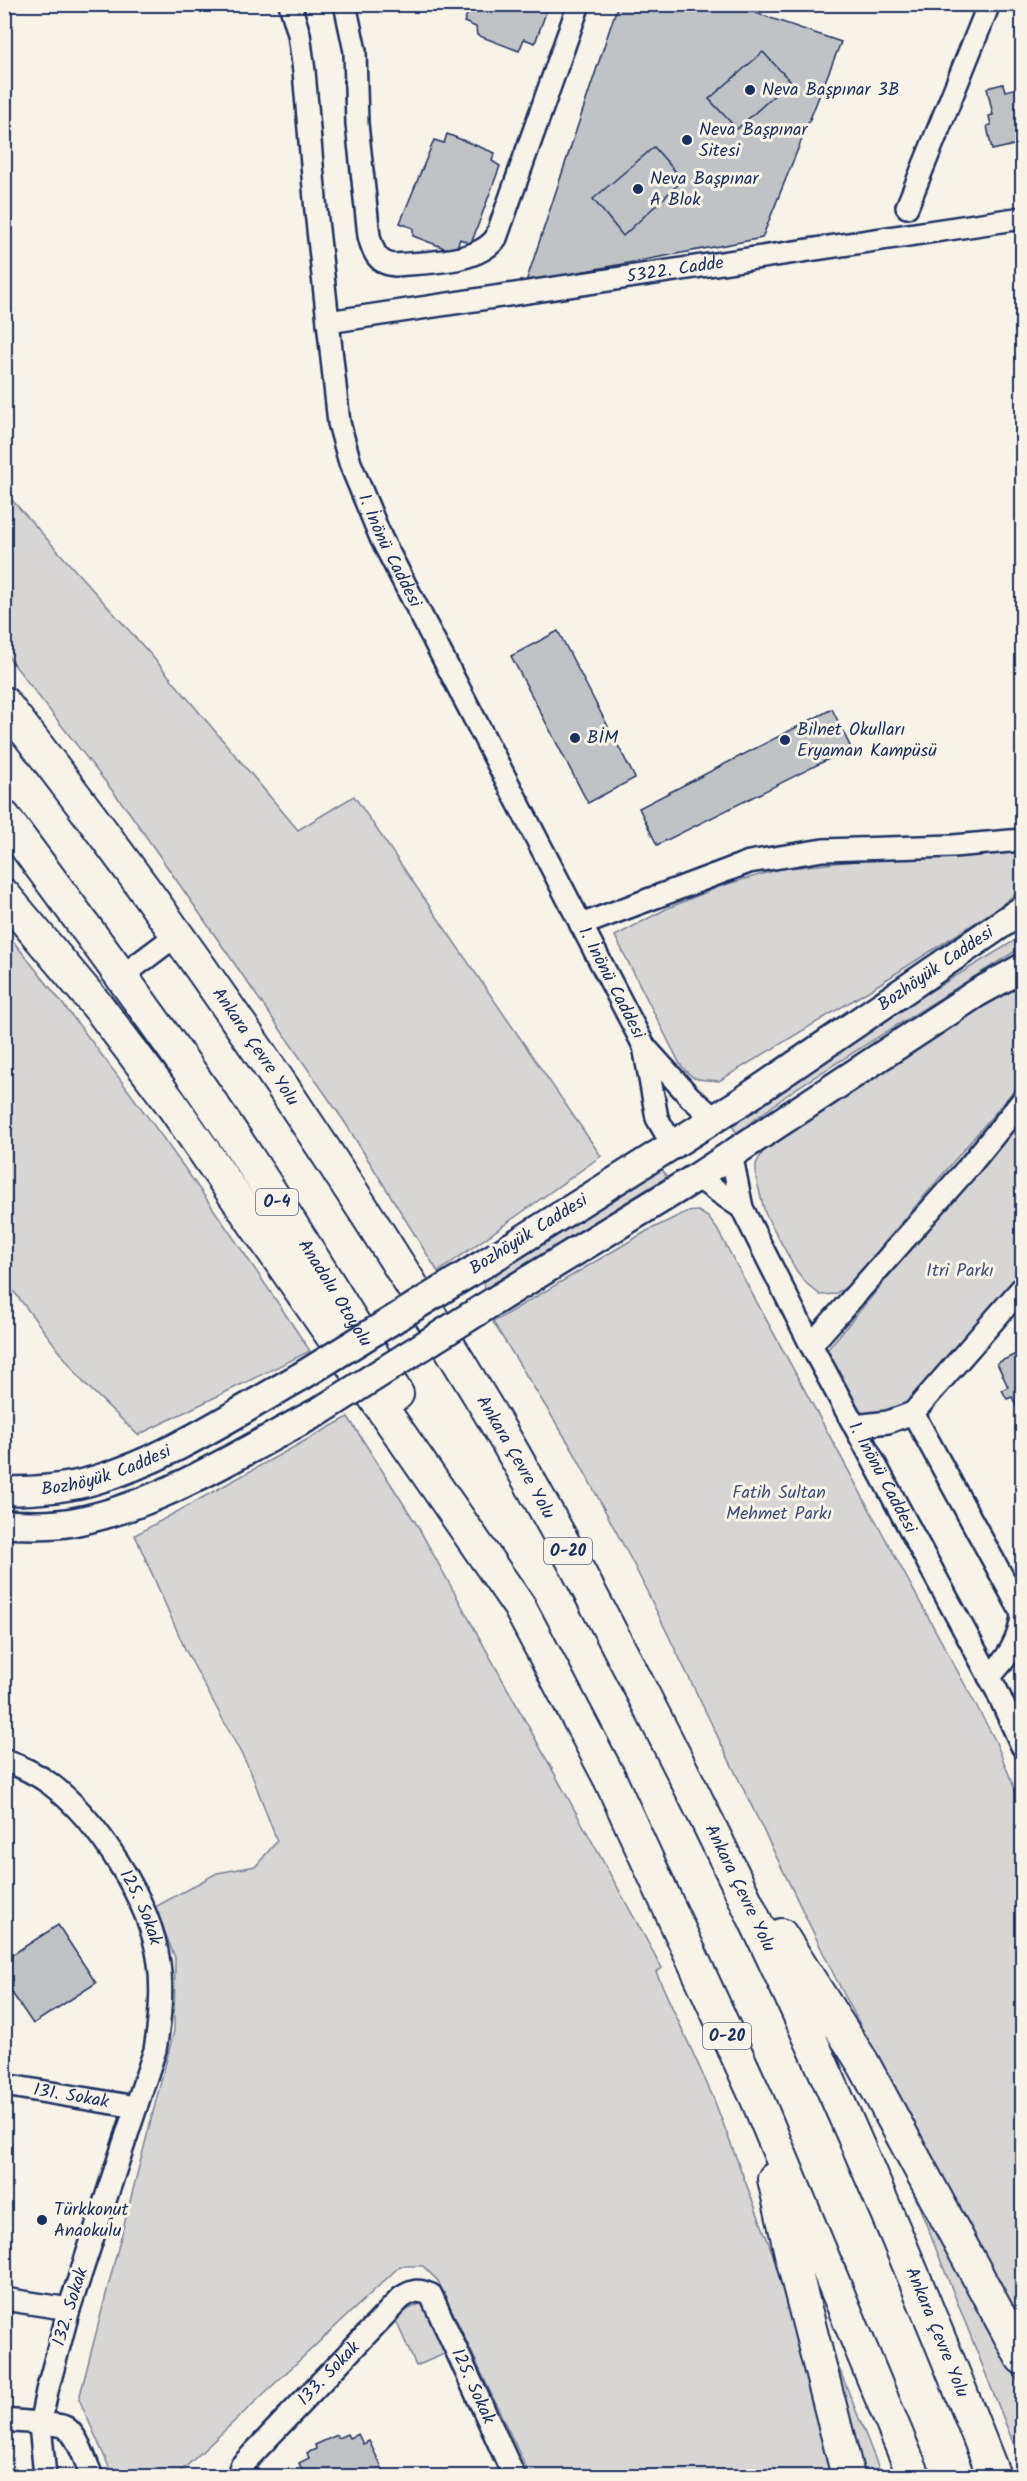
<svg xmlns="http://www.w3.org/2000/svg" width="1027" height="2481" font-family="Kalam,sans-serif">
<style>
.green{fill:#d7d6d4;stroke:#798299;stroke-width:1.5}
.building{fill:#c0c3c5;stroke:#1b2f5e;stroke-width:1.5}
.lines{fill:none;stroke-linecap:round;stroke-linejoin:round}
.minor-casing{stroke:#1b2f5e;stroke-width:26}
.major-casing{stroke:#1b2f5e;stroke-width:32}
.highway-casing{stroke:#1b2f5e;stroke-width:36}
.minor{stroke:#f7f3e8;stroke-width:21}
.major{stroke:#f7f3e8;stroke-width:27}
.highway{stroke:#f7f3e8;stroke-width:32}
.major-bridge-casing{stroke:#1b2f5e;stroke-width:32;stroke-linecap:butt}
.major-bridge{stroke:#f7f3e8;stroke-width:27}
.poi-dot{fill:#1b2f5e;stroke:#f7f3e8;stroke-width:2}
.labels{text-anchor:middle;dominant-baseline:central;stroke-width:6;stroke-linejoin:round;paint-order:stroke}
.shield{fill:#f7f3e8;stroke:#5d6a87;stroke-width:1.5}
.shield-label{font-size:16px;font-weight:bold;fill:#1b2f5e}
.poi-label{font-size:18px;fill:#1b2f5e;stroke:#f7f3e8;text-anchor:start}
.street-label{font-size:18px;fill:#1b2f5e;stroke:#f7f3e8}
.park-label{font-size:18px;fill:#415076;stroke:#f7f3e8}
</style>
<rect width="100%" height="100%" fill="#f7f3e8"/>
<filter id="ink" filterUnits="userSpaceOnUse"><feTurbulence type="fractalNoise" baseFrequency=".0167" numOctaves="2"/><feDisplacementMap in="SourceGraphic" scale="12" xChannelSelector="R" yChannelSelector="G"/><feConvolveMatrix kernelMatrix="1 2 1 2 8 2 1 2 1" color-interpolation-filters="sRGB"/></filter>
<g filter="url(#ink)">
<g class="green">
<path d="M4 491 152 656 298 830 354 796 601 1156 438 1272 344 1121 129 812 5 653Z"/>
<path d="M1022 848V889L989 914 870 990 719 1081C697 1078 696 1084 680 1064L615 936 666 909 721 886 780 869 927 853Z"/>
<path d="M4 930C114 1065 214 1206 310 1351L138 1435 83 1382 5 1280Z"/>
<path d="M1022 934V947L795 1089 737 1133 726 1118 861 1033 1011 943Z"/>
<path d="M1022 977V1081L847 1287 835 1294 820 1295 806 1283 796 1270 765 1213 756 1178V1164L767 1144Z"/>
<path d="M1022 1117V1278L902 1413H862L827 1350Z"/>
<path d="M657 1162 667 1177 486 1289 481 1279Z"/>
<path d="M698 1211 708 1217 717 1229 995 1740 1022 1807V2332L835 1977 635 1567 571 1447 493 1322 647 1231 686 1212Z"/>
<path d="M348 1417 417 1525 662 1968 656 1972 713 2097 782 2278 834 2476H530L438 2281 423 2266H400L176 2476H113L79 2399 174 2031 175 1958 155 1907 217 1873 256 1866 277 1841 250 1770 185 1649 135 1535Z"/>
<path d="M901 2161 1022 2389V2465Z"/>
<path d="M426 2301 449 2352 416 2366 394 2316Z"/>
<path d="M833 2353 882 2476H858Z"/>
</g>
<g class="building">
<path d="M471 4H549L535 43 524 39 519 51 477 35 476 27 464 22Z"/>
<path d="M618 4H729L841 42 762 238 526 282Z"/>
<path d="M763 52 790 81 737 129 709 99Z"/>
<path d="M1003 84 1005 91 1022 87V140L1018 141 1019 144 992 150 987 126 991 125 989 116 993 115 987 88Z"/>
<path d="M447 134 495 153 492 161 500 166 471 244 460 239 455 252 413 236V228L400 223 434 140 444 143Z"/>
<path d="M654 147 683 180 623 236 593 199Z"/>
<path d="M558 631 635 778 588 803 511 656Z"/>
<path d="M832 709 851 748 657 845 639 808Z"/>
<path d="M1022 1351V1419L1012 1397 1007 1399 1002 1390 1008 1387 997 1363Z"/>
<path d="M58 1925 96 1983 33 2024 4 1981V1960Z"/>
<path d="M4 2144 11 2145 6 2179 4 2178Z"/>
<path d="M347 2434 349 2438 358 2434 363 2444 369 2441 386 2476H298L303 2472 299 2463 309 2458 307 2453 316 2449 315 2445 337 2435 338 2438Z"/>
</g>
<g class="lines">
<g class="minor-casing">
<g id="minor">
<path id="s1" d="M290 4 299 34 304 71 316 211 339 423 350 463 381 538 644 1046"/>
<path d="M345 4 355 51 357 124 369 236C373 252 378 264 395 265 425 262 477 264 496 238L579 4"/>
<path d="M907 207 989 4"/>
<path id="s2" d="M328 322 1022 218"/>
<path d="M581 925 749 862 823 850 953 846 1022 840"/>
<path d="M122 976 178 934"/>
<path d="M673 1146 657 1118 644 1046 690 1097 715 1119"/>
<path id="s3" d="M731 1153 742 1208 811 1345 997 1691 1022 1746"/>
<path d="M697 1177 742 1208"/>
<path d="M811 1345 971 1164 1022 1101"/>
<path d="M913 1413 1022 1613"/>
<path d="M855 1426 888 1422 913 1413 1022 1288"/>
<path d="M989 1677C1007 1659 1019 1641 1022 1616"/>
<path id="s4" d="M4 1760C20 1766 35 1773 49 1783 98 1820 151 1902 159 1963 163 1993 160 2021 155 2050L69 2309 47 2391 40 2425 45 2476"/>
<path id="s5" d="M4 2085 136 2107"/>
<path d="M4 2299 69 2309"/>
<path d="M4 2420C14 2421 62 2424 65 2427 79 2436 85 2462 92 2476"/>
<path id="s6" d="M238 2476 241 2466 401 2298C413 2290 419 2289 431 2295L514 2476"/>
</g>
</g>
<g class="major-casing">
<g id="major">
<path id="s7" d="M482 1265 744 1100 1022 910"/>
<path d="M499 1298 697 1177 977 993 1022 968"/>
<path id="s8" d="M4 1491C35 1491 66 1489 95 1480 168 1459 234 1414 300 1377"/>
<path d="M4 1524C27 1525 51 1526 73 1522 160 1506 243 1451 320 1411"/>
</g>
</g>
<g class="highway-casing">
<g id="highway">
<path id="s9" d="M4 703C177 924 335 1156 479 1395 538 1492 590 1592 642 1692 774 1947 890 2208 994 2476"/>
<path id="s10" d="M4 817C70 906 136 994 199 1085 269 1186 333 1290 397 1394"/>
<path d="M4 895 100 1009 170 1102 519 1606 610 1779 757 2099 914 2476"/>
<path d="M781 1935 863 2063 1022 2358"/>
<path d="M774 2179 792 2258 848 2476"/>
</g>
</g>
<use href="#minor" class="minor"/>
<use href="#major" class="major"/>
<use href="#highway" class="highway"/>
<g class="major-bridge-casing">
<g id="major-bridge">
<path d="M300 1377 482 1265"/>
<path d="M320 1411 499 1298"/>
</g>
</g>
<use href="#major-bridge" class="major-bridge"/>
</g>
</g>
<g class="poi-dot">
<circle cx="750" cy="90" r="6"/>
<circle cx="687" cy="140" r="6"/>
<circle cx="638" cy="189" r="6"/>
<circle cx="575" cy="738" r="6"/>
<circle cx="785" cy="740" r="6"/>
<circle cx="42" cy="2220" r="6"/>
</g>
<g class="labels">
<g class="shield">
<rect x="256" y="1189" width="42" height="26" rx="4.5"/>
<rect x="544" y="1538" width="48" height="26" rx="4.5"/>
<rect x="703" y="2023" width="48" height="26" rx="4.5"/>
</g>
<g class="shield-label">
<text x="277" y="1202">O-4</text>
<text x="568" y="1551">O-20</text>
<text x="727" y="2036">O-20</text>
</g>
<g class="poi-label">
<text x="762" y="90">Neva Başpınar 3B</text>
<text x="699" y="130">Neva Başpınar<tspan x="699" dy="21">Sitesi</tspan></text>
<text x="650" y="179">Neva Başpınar<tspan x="650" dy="21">A Blok</tspan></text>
<text x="797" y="730">Bilnet Okulları<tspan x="797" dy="21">Eryaman Kampüsü</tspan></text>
<text x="587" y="738">BİM</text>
<text x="54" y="2210">Türkkonut<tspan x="54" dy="21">Anaokulu</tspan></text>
</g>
<g class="street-label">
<text stroke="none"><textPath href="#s2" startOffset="351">5322. Cadde</textPath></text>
<text stroke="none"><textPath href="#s1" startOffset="560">1. İnönü Caddesi</textPath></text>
<text stroke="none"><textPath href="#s7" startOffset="542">Bozhöyük Caddesi</textPath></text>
<text stroke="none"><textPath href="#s1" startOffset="1046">1. İnönü Caddesi</textPath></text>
<text stroke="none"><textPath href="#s9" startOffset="426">Ankara Çevre Yolu</textPath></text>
<text transform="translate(529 1235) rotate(-32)">Bozhöyük Caddesi</text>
<text stroke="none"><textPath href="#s10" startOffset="580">Anadolu Otoyolu</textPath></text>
<text stroke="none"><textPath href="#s9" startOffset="912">Ankara Çevre Yolu</textPath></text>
<text stroke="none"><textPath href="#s8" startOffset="105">Bozhöyük Caddesi</textPath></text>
<text stroke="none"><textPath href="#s3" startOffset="360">1. İnönü Caddesi</textPath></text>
<text stroke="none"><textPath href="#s9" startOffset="1398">Ankara Çevre Yolu</textPath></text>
<text stroke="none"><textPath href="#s4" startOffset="207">125. Sokak</textPath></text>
<text stroke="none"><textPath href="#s5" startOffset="68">131. Sokak</textPath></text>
<text transform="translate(71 2307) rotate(-73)">132. Sokak</text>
<text stroke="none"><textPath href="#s9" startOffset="1884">Ankara Çevre Yolu</textPath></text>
<text stroke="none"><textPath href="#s6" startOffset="138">133. Sokak</textPath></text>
<text stroke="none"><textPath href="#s6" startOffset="375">125. Sokak</textPath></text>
</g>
<g class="park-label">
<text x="960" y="1271">Itri Parkı</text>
<text x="779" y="1493">Fatih Sultan<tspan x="779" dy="21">Mehmet Parkı</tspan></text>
</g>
</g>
<rect width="1027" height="2481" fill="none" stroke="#f7f3e8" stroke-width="24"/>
<rect x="12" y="12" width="1003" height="2457" fill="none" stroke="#1b2f5e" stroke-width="2" filter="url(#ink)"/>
</svg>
